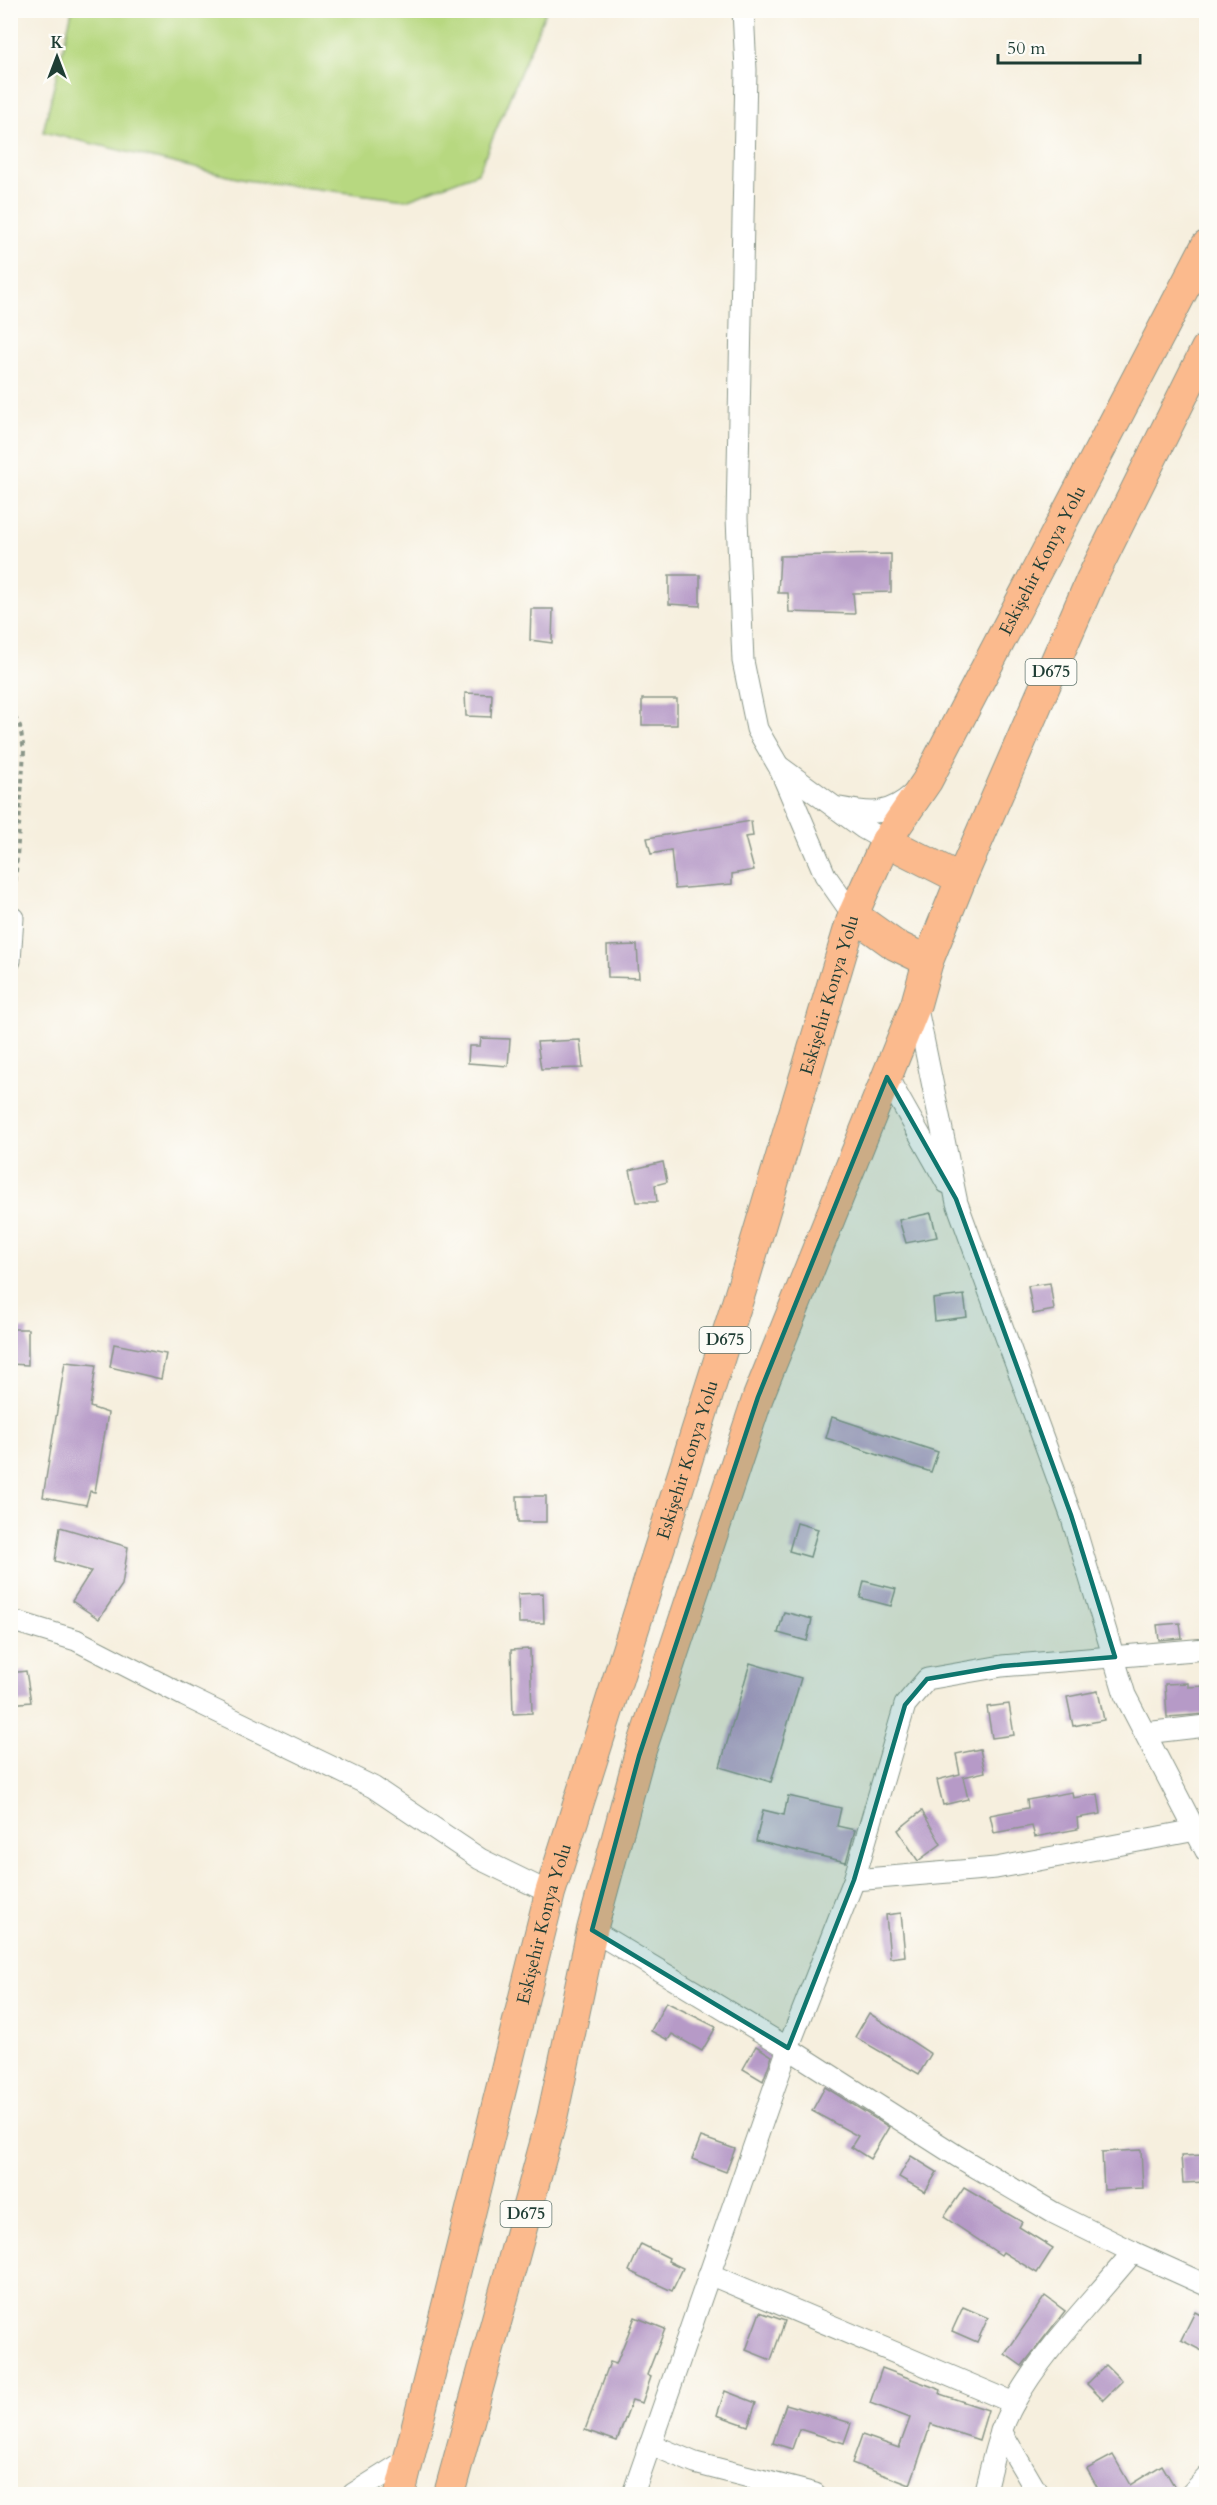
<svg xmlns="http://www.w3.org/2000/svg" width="1217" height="2505" font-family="Cardo,serif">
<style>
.green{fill:#b7d880;stroke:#6b8a5a;stroke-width:1.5}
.building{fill:#b69ac7}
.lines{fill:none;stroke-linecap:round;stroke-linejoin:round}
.minor-casing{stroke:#8a9689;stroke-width:23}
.highway-casing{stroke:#8a9689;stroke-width:32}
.path{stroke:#8a9689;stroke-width:4;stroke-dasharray:4.5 4.5;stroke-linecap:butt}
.minor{stroke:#fff;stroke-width:21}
.highway{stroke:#fbba8d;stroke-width:30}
.marked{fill:#0f766e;fill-opacity:0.2;stroke:#0f766e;stroke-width:4.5;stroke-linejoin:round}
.labels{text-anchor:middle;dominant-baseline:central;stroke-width:4.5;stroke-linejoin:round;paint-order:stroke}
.shield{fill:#fdfcf7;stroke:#62766e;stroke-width:1.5}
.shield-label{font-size:16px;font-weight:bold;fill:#1f3d34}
.street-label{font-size:18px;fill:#1f3d34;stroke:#fdfcf7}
</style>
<rect width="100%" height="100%" fill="#fdfcf7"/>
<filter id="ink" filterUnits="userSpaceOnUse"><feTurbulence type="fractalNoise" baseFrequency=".0167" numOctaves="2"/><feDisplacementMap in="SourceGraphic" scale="12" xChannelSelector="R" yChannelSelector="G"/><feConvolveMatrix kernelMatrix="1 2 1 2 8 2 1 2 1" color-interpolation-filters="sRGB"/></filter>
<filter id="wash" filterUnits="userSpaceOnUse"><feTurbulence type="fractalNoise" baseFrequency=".008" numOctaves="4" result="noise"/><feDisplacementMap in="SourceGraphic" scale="24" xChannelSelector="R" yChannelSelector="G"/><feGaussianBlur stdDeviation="1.35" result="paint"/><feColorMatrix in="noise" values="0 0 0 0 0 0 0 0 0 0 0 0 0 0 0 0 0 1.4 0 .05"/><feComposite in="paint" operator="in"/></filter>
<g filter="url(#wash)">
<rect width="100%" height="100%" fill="#f6efde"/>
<path class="green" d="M72 11V10L546 11 478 173 406 200 245 180 43 132Z"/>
<g id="blocks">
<g class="building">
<path d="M891 554V592L853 593 855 614 789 612 788 593H778L780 556Z"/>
<path d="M669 575H700V606L669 604Z"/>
<path d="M531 609H553L552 643 530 640Z"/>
<path d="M465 693 492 694 491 717 466 716Z"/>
<rect x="642" y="699" width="35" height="26"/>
<path d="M751 821 753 836 745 837 754 870 732 874V884L675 889 671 850 651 854 647 838Z"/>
<path d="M637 945 639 978 608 977 607 946Z"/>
<path d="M481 1038 510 1039 508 1066 468 1063 469 1046H480Z"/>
<path d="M580 1040 583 1068 541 1069 537 1042Z"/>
<path d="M663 1162 667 1182 655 1185 657 1202H637L630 1170Z"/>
<path d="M931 1213 937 1237 906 1243 899 1220Z"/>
<path d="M1050 1283 1054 1310 1033 1314 1028 1286Z"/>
<path d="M964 1295 967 1317 935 1321 933 1299Z"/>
<path d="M10 1329H28V1365L10 1364Z"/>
<path d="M114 1344 166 1354 161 1379 110 1367Z"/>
<path d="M65 1362 96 1365 90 1407 108 1413 95 1492 90 1491 86 1505 43 1497Z"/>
<path d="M832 1417 938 1452 931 1472 826 1438Z"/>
<path d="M517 1496H546V1522H518Z"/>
<path d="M797 1523 818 1529 810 1557 789 1551Z"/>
<path d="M60 1527 128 1547 122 1585 99 1619 72 1601 91 1571 55 1561Z"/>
<path d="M864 1581 896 1589 891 1606 860 1598Z"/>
<path d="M543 1593 544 1623H519L518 1594Z"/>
<path d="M784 1612 812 1619 807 1641 778 1633Z"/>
<path d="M1180 1623 1182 1638 1159 1640 1157 1625Z"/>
<path d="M530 1649 532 1713 513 1714 511 1650Z"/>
<path d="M750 1663 801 1678 771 1782 720 1767Z"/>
<path d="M26 1671 31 1702 10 1704V1673Z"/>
<path d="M1188 1683V1687L1206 1686V1714L1167 1717 1165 1684Z"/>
<path d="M1098 1691 1104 1720 1073 1726 1067 1697Z"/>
<path d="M1009 1704 1014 1735 992 1738 987 1707Z"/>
<path d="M980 1749 985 1772 963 1777 968 1799 943 1805 937 1780 960 1774 956 1754Z"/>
<path d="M1072 1792 1073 1798 1098 1794 1101 1814 1077 1818 1078 1829 1035 1837 1032 1826 994 1833 990 1815 1028 1808 1027 1800Z"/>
<path d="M788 1796 841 1808 837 1826 855 1830 846 1862 756 1841 763 1810 784 1815Z"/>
<path d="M922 1811 941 1844 918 1861 898 1830Z"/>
<path d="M901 1913 905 1956 890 1958 886 1915Z"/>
<path d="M666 2002 716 2027 702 2051 672 2034 668 2040 651 2031Z"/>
<path d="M869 2013 931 2054 919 2074 855 2037Z"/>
<path d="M756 2046 772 2056 763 2081 743 2069Z"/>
<path d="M825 2087 889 2127 870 2159 851 2147 858 2136 812 2111Z"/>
<path d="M701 2137 735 2149 726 2172 692 2159Z"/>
<path d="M1141 2150 1143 2188 1104 2190 1102 2152Z"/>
<path d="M1206 2155V2182L1183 2183 1181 2156Z"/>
<path d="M911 2156 937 2172 925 2192 899 2177Z"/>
<path d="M964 2188 1022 2222 1019 2227 1053 2248 1037 2273 1003 2252 1001 2255 944 2217Z"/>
<path d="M641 2244 669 2258 668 2261 683 2268 672 2291 629 2271Z"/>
<path d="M1045 2296 1065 2311 1022 2366 1005 2354Z"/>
<path d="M963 2307 988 2318 977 2342 952 2331Z"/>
<path d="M760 2312 785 2321 771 2360 746 2350Z"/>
<path d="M1195 2312 1206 2318V2353L1181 2340Z"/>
<path d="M635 2317 665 2329 647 2375 651 2377 642 2403 632 2400 617 2441 585 2430 610 2362 616 2364Z"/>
<path d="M1106 2365 1122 2381 1103 2400 1087 2384Z"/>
<path d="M882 2368 941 2390 940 2394 988 2410 979 2440 931 2424 910 2485 852 2463 862 2435 899 2448 910 2418 870 2403Z"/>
<path d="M725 2391 756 2403 748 2426 717 2415Z"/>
<path d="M786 2404 851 2423 844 2443 799 2429 792 2449 773 2443Z"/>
<path d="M1113 2455 1130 2485 1162 2465 1179 2494H1101L1087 2469Z"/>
</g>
</g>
</g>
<g filter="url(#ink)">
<use href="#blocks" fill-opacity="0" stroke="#8a9689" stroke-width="1.5"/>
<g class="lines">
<g class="minor-casing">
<g id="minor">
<path d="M743 10 746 70 737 518 743 661 757 729 779 767 825 875 853 915"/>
<path d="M780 767 863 828 886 841"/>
<path d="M840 808C872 814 888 816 913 794"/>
<path d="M10 961 13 918"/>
<path d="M916 1004 957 1203 1071 1515 1125 1695 1206 1851"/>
<path d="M887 1077 947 1183"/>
<path d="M10 1620 76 1640 185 1696 373 1787 480 1859 550 1893"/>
<path d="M1145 1733 1206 1726"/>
<path d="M854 1880 996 1868 1196 1830"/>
<path d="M592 1930 788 2048 957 2156 1054 2213 1133 2252 1206 2285"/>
<path d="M709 2274 1014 2403"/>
<path d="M1001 2431 1038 2494"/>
<path d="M650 2444 695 2463 815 2494"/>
<path d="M353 2494 407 2460"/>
<path d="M633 2494 788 2048 854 1880 905 1705 927 1679 1002 1666 1206 1649"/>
<path d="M984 2494C992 2464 998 2431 1014 2403 1042 2351 1095 2299 1133 2252"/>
<path d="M1191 2494 1206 2478"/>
</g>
</g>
<g class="highway-casing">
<g id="highway">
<path d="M886 841 961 879"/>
<path d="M853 915 895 945 928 961"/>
<path id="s1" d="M400 2494 550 1893 743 1284 853 915 886 841 927 781 1206 246"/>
<path d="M449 2494 552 2118 592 1930 639 1756 758 1397 916 1004 928 961 961 879 1091 580 1206 349"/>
</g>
</g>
<path class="path" d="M10 709 20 726 24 751 14 902"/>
<use href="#minor" class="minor"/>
<use href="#highway" class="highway"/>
</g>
</g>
<path class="marked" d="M887 1077 956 1199 1071 1515 1115 1657 1002 1666 927 1679 905 1705 854 1880 788 2048 592 1930 639 1756 758 1397Z"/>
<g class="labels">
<g class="shield">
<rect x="1025.5" y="659" width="51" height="26" rx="4.5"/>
<rect x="699.5" y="1327" width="51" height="26" rx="4.5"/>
<rect x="500.5" y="2201" width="51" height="26" rx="4.5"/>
</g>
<g class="shield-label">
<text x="1051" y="672">D675</text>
<text x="725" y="1340">D675</text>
<text x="526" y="2214">D675</text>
</g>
<g class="street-label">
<text stroke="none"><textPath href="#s1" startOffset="2046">Eskişehir Konya Yolu</textPath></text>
<text stroke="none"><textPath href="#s1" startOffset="1560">Eskişehir Konya Yolu</textPath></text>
<text stroke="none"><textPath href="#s1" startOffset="1074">Eskişehir Konya Yolu</textPath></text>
<text stroke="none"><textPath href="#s1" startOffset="588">Eskişehir Konya Yolu</textPath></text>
</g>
</g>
<rect width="1217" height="2505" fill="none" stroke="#fdfcf7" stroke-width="36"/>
<g transform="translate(57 57)" stroke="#fdfcf7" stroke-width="4.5" paint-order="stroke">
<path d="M0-4.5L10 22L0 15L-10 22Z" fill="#1f3d34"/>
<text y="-9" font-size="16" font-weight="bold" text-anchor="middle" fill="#1f3d34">K</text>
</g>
<path d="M998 54v9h142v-9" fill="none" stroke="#1f3d34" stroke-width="3"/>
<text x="1007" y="54" font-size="18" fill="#1f3d34" stroke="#fdfcf7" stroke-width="4.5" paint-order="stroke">50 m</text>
</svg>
